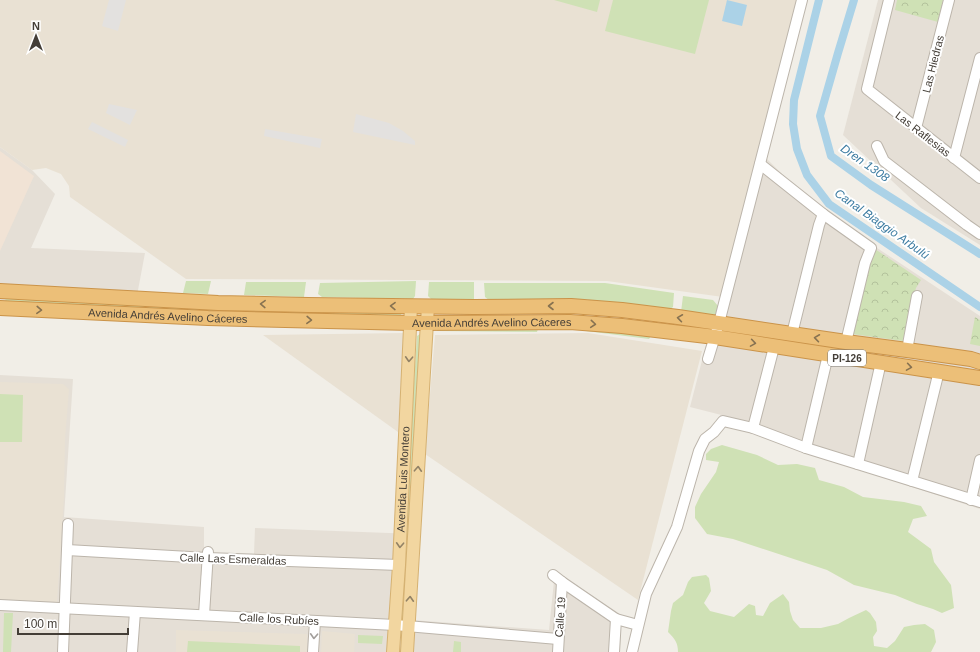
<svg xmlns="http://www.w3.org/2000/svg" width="980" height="652" font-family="Arial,sans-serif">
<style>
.residential{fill:#e5dfd6}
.commercial{fill:#f1e3d5}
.education{fill:#e9e1d3}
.green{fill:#cfe1b5}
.forest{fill:url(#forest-crowns)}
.parking{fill:#e3e1df}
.water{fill:#abd2e7}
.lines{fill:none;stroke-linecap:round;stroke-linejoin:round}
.canal{stroke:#abd2e7;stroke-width:8}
.minor-casing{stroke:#bcb5ab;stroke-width:12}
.major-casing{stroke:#d5b172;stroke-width:14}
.highway-casing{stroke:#ca9349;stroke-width:16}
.minor{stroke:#fff;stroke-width:10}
.major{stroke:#f2d6a0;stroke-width:12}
.highway{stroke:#ecbf78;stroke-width:14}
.oneway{stroke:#877251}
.oneway2{stroke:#928266}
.oneway3{stroke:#a29e9b}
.labels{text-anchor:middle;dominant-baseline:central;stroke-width:4;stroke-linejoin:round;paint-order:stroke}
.shield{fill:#fff;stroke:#7c7873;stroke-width:1}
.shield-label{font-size:10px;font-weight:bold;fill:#443e37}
.street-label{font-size:11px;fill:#443e37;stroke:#fff}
.water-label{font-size:12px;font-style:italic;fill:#3e7da2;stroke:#fff}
</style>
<defs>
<pattern id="forest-crowns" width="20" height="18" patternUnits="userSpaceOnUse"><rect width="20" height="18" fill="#cfe1b5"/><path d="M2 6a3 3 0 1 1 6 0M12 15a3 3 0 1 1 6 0" fill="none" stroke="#b3c29c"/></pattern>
</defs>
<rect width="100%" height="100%" fill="#f1eee7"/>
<g class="residential">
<path d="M878 0H980V245L921 208 843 135Z"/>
<path d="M0 147 32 170 55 194 31 248 145 253 132 322 0 313Z"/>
<path d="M761 153 815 207 980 316V509L804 452 745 421 690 407 706 345 723 297Z"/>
<path d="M0 375 73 379 64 517 204 527V553L254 554 255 528 416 534 412 620 549 630 555 571 629 620 621 624 620 652H0Z"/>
</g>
<path class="commercial" d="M0 151 34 176 0 251Z"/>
<g class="education">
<path d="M0 0H799L723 297 607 281 186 279 70 197 69 186 61 174 46 168 32 170 0 147Z"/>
<path d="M404 333 398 432 263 335Z"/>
<path d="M588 333 702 351 638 600 425 454 435 335Z"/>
<path d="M0 382 63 384 69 389 65 439 64 497 57 602 0 601Z"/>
<path d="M176 630 307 634V652H176Z"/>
<path d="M322 631 355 634 354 652H321Z"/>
</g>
<g class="green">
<path d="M554 0H600L597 12Z"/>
<path d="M613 0H709L695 54 605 31Z"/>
<path d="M186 281H211L208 294 183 293Z"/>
<path d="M416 281 415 296 413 299 322 297 318 294 320 283Z"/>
<path d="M246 282H306L304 297 244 295Z"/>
<path d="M429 282H474V299H431L428 296Z"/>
<path d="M484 283H605L674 293 673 307 669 310 618 303 580 299 489 300 485 297Z"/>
<path d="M683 296 713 300 718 306 717 313 715 318 681 312Z"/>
<path d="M6 297 401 310V315L284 316 5 302Z"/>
<path d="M438 328 538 329 537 332 437 331Z"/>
<path d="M586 328 651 336 649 339 586 331Z"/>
<path d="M420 334 422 336 404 620 401 618 406 538 410 444 417 336Z"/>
<path d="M0 394 23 395 22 442H0Z"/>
<path d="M722 445 757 455 778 465 797 464 815 468 819 480 844 487 863 497 904 502 921 506 927 516 913 519 908 532 931 549 934 562 951 585 954 608 942 613 933 609 917 604 895 595 854 585 827 570 733 539 707 534 695 518V507L701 494 716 472 719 462 706 460V454L711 449Z"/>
<path d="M706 575 709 578 711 591 704 603 710 611 734 617 749 604 755 606 756 615 763 616 770 603 783 594 789 602 790 611 793 620 800 628H821L838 624 849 618 866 610 870 613 876 622 877 631 873 637 874 646 887 648 895 641 904 627 914 625 925 624 934 630 936 642 931 652H678C678 643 675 639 668 632L671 611 673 603 683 595 688 582 692 577Z"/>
<path d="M4 613H13L11 652H3Z"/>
<path d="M358 635 383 636 382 644 358 643Z"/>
<path d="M188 641 300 646V652H187Z"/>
<path d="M454 641 461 642V652H453Z"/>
</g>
<g class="forest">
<path d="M897 0H943L938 22 895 10Z"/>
<path d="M875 249 921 280 916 288 903 341 852 334 865 273Z"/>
<path d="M975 317 980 320V346L970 344Z"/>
</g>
<g class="parking">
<path d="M109 0H126L118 31 102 26Z"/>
<path d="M109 104 137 110 130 125 106 113Z"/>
<path d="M356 114 389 123 403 131 415 141V145L353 132Z"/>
<path d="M92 122 128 140 125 147 88 129Z"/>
<path d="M265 129 322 139 320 148 264 136Z"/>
</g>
<path class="water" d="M727 0 747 5 742 26 722 21Z"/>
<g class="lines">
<g class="canal">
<path d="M819 0 794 100 793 124 797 149 807 175 829 204 980 307"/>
<path d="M854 0 838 53 820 116 831 156 871 185 980 254"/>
</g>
<g class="minor-casing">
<g id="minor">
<path d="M889 0 867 89 980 178"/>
<path d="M916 128 949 0"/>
<path d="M877 146 884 161 967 225 980 234"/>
<path d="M954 158 980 58"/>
<path d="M760 164 823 214 871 248 865 263 846 342"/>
<path d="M792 334 819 225 823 214"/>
<path d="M907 350 917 296"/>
<path d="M708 359 719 323 802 0"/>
<path d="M753 428 774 347"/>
<path d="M806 448 828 355"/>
<path d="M858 464 881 362"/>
<path d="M912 481 939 371"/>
<path d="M971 500 980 460"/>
<path d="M67 550 207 558 399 565"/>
<path d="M553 575 562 582 616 619 638 625"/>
<path d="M0 605 395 625 558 639"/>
<path d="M204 615 208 552"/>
<path d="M63 652 68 524"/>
<path d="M132 652 135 612"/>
<path d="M313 652 315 621"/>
<path d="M558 652 562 582"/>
<path d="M614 652 616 619"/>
<path d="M632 652 646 594 677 527 699 451 705 439 714 432 723 421 753 428 806 448 980 502"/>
</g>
</g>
<g class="major-casing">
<g id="major">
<path id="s1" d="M393 652 399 565 411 306"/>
<path d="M407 652 428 306"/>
</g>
</g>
<g class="highway-casing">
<g id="highway">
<path d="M0 291 218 303 308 305 474 307 571 306 622 310 678 317 846 342 907 350 971 359 980 362"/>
<path id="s2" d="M0 308 208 318 411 323 570 322 622 326 715 337 980 378"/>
</g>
</g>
<use href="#minor" class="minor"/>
<use href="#major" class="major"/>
<use href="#highway" class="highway"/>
</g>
<defs><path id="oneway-chevron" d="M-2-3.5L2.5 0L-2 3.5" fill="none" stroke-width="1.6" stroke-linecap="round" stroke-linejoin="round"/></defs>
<g class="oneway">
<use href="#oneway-chevron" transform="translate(263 304) rotate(-178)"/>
<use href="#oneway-chevron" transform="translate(393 306) rotate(-179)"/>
<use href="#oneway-chevron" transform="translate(551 306) rotate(180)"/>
<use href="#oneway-chevron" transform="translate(39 310) rotate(3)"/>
<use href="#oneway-chevron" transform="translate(680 318) rotate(-172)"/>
<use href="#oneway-chevron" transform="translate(309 320) rotate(2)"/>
<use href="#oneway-chevron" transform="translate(593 324) rotate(5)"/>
<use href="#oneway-chevron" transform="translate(817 338) rotate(-172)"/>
<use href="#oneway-chevron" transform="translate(753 343) rotate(9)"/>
<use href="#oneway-chevron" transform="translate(909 367) rotate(9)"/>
</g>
<g class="oneway2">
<use href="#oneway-chevron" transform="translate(409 359) rotate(93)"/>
<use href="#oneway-chevron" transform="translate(418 469) rotate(-87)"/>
<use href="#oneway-chevron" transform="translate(400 545) rotate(93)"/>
<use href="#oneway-chevron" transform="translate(410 599) rotate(-87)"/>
</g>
<use class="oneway3" href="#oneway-chevron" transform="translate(314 636) rotate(93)"/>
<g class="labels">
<rect class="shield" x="828" y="350" width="38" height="16" rx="3"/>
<g class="shield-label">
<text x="847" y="358">PI-126</text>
</g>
<g class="street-label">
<text transform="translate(933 64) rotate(-76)">Las Hiedras</text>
<text transform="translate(923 134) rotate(38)">Las Raflesias</text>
<text stroke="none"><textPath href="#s2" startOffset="168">Avenida Andrés Avelino Cáceres</textPath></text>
<text stroke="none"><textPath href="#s2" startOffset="492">Avenida Andrés Avelino Cáceres</textPath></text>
<text stroke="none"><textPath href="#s1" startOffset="173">Avenida Luis Montero</textPath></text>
<text transform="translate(233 559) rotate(2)">Calle Las Esmeraldas</text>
<text transform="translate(560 617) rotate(-86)">Calle 19</text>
<text transform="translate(279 619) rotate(3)">Calle los Rubíes</text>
</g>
<g class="water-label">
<text transform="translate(865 163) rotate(35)">Dren 1308</text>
<text transform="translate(882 224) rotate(35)">Canal Biaggio Arbulú</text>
</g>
</g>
<g transform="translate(36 36)" stroke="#ffffff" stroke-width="3" paint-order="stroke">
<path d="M0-3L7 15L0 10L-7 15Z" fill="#443e37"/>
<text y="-6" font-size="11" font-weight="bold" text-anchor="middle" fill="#443e37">N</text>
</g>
<path d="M18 628v6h110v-6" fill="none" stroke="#443e37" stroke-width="2"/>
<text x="24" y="628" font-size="12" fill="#443e37" stroke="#ffffff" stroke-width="3" paint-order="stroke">100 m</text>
</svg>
